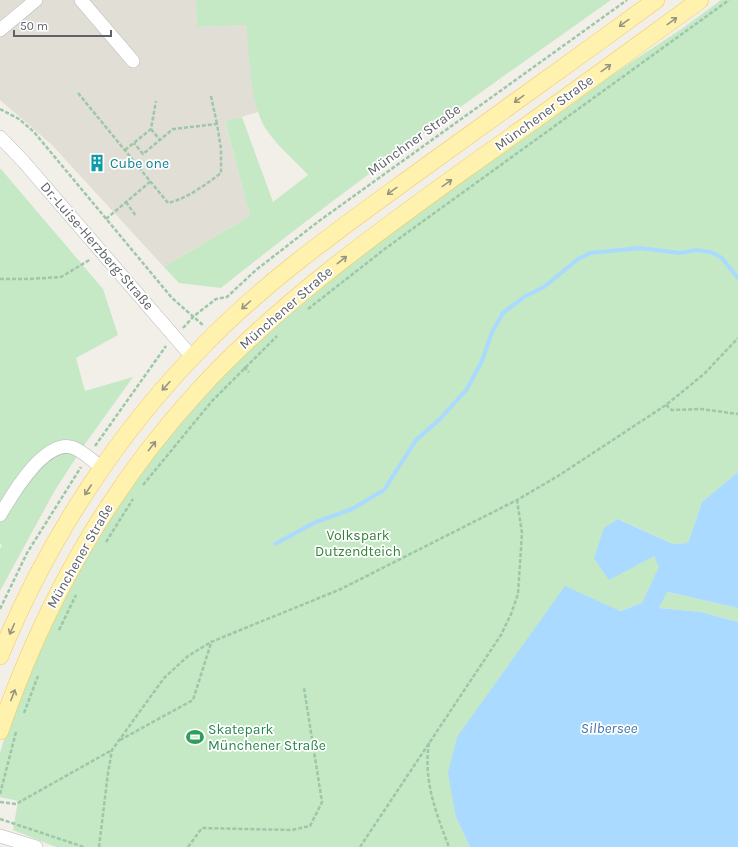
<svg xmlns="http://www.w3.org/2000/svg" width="738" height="847" font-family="Karla,sans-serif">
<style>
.education{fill:#e1ded6}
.green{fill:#c5e8c5}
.water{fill:#aadaff}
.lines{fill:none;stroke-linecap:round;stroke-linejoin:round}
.stream{stroke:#aadaff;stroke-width:4}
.minor-casing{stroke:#b5b8bc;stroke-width:14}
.major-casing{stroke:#f2c960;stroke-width:18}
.path{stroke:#9cc7a9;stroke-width:2.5;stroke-dasharray:4 2;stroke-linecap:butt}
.minor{stroke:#fff;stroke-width:13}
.major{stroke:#fff2af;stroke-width:17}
.oneway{stroke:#979581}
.labels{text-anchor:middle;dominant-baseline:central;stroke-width:3.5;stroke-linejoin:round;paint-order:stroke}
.street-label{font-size:14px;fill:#5f6368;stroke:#fff}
.culture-label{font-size:14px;fill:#0d838f;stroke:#fff;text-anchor:start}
.park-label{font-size:14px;fill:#348238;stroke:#fff}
.leisure-label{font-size:14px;fill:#27864d;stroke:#fff;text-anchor:start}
.water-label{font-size:15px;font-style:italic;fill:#4174aa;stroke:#fff}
</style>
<rect width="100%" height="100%" fill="#f1efe8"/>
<path class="education" d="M0 0H196L197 27 246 25 254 88 258 112 225 122 250 216 164 267 51 144 0 100Z"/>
<g class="green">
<path d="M196 0H611C479 93 347 187 221 288L179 283 164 267 250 216 225 121 242 117 273 202 308 175C296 161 279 148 268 132 249 106 250 57 246 25L197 27Z"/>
<path d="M721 0H738V472L702 502 688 543 673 544 619 519 654 556 660 567 642 603 619 611 565 587 456 817 470 847H56L13 830 18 801 0 797V753L14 706 52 619 99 532 155 450 249 347 356 257 569 103 683 28Z"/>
<path d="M0 168 103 289 118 335 76 358 85 391 133 377 85 444 55 490 0 591V549L2 545 0 544Z"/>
<path d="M666 592 738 608V622L701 612 659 608Z"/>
</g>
<path class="water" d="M738 472V608L667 592 659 608 701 612 738 622V847H470L456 817 448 773 457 737 565 586 620 611 642 603 659 567 654 556 609 580 594 558 604 528 618 519 673 544 688 543 702 502Z"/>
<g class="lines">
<path class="stream" d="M275 544 316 522 352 509 384 490 416 440 440 419 467 389 482 361 492 332 503 313 524 297 544 287 578 259 590 253 640 248 680 253 696 250 711 252 722 258 738 278"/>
<g class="minor-casing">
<g id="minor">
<path d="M81 0 133 61"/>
<path d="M0 30 36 0"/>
<path d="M0 137 23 161 192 357"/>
<path d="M0 515C12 495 45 437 74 448 84 452 94 462 102 468"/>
<path d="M0 836 36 847"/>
</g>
</g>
<g class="major-casing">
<g id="major">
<path d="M0 656C47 541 117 433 204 345 268 279 344 226 418 172 497 115 577 58 656 0"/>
<path d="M0 731C42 607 108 489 197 392 280 301 381 230 481 158 555 106 627 53 700 0"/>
</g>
</g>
<g class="path">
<path d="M78 93 168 203C188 198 205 185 221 173V149L217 124 173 129 143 154 134 143"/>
<path d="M211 96 217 124"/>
<path d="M0 109 19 119 34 132 172 298 204 326"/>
<path d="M151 129 160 140"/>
<path d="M125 150 151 129 156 101"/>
<path d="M126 202 136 216"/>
<path d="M106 219 151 181"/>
<path d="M0 279H28L61 277 91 259"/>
<path d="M308 309 386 248 729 0"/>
<path d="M183 328 194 316 216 299 227 297 256 270 319 221 627 0"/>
<path d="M244 367 249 372"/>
<path d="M666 405 672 410 701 409 738 414"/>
<path d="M95 446 166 346"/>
<path d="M143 485 212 401 277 336"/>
<path d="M106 542 133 499"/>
<path d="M0 609 27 553 81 467"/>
<path d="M59 630 76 595"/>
<path d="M24 713 38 676"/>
<path d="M120 740 193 700 211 643"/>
<path d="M429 743C423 780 436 813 449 847"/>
<path d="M0 794 16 732"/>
<path d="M0 802 16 804 112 750"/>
<path d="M0 819 84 847"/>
<path d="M99 847 108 773 112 750 164 678 188 656 211 642 341 589 517 500 558 476 666 405 704 374 738 338"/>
<path d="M188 847 202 828 292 830 310 826 322 802 304 688"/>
<path d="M360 847 501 635 511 614 518 594 522 533 517 500"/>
</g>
<use href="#minor" class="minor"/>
<use href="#major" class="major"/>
</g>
<defs><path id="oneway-shaft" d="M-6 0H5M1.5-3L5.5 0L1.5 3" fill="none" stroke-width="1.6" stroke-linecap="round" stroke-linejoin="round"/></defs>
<g class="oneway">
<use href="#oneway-shaft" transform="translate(672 21) rotate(-36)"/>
<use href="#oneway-shaft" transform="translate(624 23) rotate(144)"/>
<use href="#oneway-shaft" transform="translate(606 68) rotate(-36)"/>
<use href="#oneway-shaft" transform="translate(519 99) rotate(144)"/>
<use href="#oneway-shaft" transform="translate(447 183) rotate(-36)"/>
<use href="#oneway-shaft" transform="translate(392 191) rotate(144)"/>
<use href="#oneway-shaft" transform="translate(342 260) rotate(-38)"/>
<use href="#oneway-shaft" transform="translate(246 305) rotate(138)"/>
<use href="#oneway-shaft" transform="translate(166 386) rotate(132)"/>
<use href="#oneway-shaft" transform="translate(152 446) rotate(-52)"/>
<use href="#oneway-shaft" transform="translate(88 490) rotate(123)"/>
<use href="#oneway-shaft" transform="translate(12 629) rotate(114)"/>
<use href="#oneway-shaft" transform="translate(13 695) rotate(-69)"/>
</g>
<defs>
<g id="building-bare" transform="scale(1.38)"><path d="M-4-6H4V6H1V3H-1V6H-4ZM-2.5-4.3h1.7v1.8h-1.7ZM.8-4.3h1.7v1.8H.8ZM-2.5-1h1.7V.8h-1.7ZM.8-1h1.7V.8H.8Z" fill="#0f9aa8" stroke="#fff" stroke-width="2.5" paint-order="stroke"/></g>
<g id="stadium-bare" transform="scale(1.38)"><path d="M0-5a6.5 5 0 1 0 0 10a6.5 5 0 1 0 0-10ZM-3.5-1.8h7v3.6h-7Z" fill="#2e9e5b" stroke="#fff" stroke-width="2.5" paint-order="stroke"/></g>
</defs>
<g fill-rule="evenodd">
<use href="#building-bare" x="97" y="163"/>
<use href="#stadium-bare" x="195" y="737"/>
</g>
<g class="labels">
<g class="street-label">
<text transform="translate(544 113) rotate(-36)">Münchener Straße</text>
<text transform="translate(414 140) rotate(-36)">Münchner Straße</text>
<text transform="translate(97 246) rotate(49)">Dr.-Luise-Herzberg-Straße</text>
<text transform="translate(286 308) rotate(-41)">Münchener Straße</text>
<text transform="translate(80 556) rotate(-60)">Münchener Straße</text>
</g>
<g class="culture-label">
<text x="110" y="163">Cube one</text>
</g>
<g class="park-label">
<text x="358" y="535">Volkspark<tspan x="358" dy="16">Dutzendteich</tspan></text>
</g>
<g class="leisure-label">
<text x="208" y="729">Skatepark<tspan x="208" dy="16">Münchener Straße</tspan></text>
</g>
<g class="water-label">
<text x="609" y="728">Silbersee</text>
</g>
</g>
<path d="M14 30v6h97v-6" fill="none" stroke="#5f6368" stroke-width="2"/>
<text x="20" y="30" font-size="12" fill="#5f6368" stroke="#ffffff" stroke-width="3" paint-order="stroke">50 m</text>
</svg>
